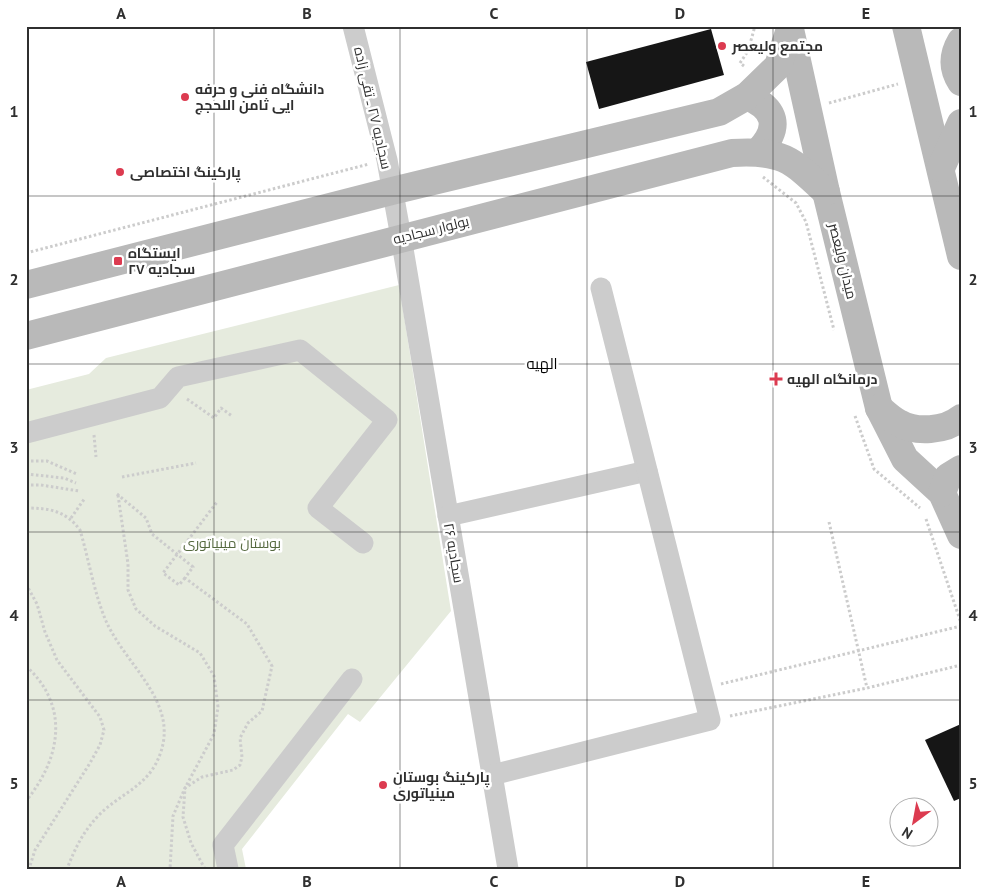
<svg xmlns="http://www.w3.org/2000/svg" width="987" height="895" font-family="'PT Sans',Cairo,sans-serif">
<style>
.green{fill:#e6ebde}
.building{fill:#161616}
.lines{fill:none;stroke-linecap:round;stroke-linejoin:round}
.path{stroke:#ccc;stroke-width:3;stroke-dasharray:2.5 2.5;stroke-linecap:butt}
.street{stroke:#ccc;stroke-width:21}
.secondary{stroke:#b9b9b9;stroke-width:28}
.grid{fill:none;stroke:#2f2f2f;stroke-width:1;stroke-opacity:0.55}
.poi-dot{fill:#dc3b50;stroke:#fff;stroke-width:2}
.labels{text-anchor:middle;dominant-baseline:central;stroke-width:5;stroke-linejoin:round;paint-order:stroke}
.poi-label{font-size:14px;font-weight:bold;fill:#2f2f2f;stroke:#fff;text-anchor:start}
.street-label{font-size:14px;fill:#2f2f2f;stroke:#fff}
.park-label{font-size:14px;fill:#55693f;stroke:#fff}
.neighbourhood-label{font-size:15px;fill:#000;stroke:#fff}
.neatline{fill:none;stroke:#2f2f2f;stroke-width:2}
.grid-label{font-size:16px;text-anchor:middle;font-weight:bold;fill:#2f2f2f}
</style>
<rect width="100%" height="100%" fill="#fff"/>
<path class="green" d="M399 285 451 611 360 722 348 714 242 849 246 869H26V390L89 374 106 358Z"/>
<g class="building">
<path d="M711 29 724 75 599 109 586 62Z"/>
<path d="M961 724V798L954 801 925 740Z"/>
</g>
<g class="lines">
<g class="path">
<path d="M744 66 740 63 748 51 755 26"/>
<path d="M829 103 898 84"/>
<path d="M763 177 796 203 806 222 834 330"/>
<path d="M26 253 369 164"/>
<path d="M187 399 214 418 221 408 232 416"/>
<path d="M855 416 874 469 920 508"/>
<path d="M94 435 96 457"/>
<path d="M26 461H47L77 474"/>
<path d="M26 474 64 478 76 483"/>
<path d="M122 477 196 463"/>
<path d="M26 485H41L79 491"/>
<path d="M117 494 146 518 152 534 193 567 185 578 247 624 272 666 262 711 248 723 240 738 242 757 240 765 233 770 202 777 185 788 183 817 191 843 205 869"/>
<path d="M118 495 128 564V590L136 609 155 626 200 653 214 676 218 707 214 734 185 788 173 816 170 869"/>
<path d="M26 508C50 508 66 511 80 530 89 560 94 593 106 621 128 670 188 708 154 767 141 788 117 797 100 814 84 830 75 848 67 869"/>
<path d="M71 518 85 498"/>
<path d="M926 519 961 623"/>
<path d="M829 522 867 688"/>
<path d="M185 578 179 585 163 573 217 502"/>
<path d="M26 584 37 604 45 632 57 660 100 717 104 730 100 745 90 763 35 850 29 869"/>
<path d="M26 666C70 706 61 758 26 801"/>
<path d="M721 684 961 626"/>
<path d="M730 716 867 688 961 665"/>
</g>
<g class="street">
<path d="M353 26 387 160 401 237 508 869"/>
<path d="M26 433 160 398 178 377 300 350 387 420 318 508 363 543"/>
<path d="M448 516 647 471"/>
<path d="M492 775 710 720 601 288"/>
<path d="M228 869 223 845 352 679"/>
</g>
<g class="secondary">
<path d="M906 26 961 256"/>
<path d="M790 29 826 192 879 408 905 459 942 493 961 535"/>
<path d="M961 41C952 56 952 68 961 82"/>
<path d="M747 96C776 109 781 127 759 151"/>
<path d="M941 168 961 123"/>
<path d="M26 285 392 191 719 112 747 96 778 66 790 29"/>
<path d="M26 336 732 153C782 150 791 159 826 192"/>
<path d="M879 408C885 413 892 420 899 423 916 433 945 431 961 418"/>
<path d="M942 493 948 477 961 469"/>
</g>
</g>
<path class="grid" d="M214 26V869M400 26V869M587 26V869M773 26V869M26 196H961M26 364H961M26 532H961M26 700H961"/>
<g class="poi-dot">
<circle cx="722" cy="46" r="5"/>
<circle cx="185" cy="97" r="5"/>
<circle cx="120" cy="172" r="5"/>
<rect x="113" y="256" width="10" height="10" rx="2.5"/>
<path d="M773.5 371.5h5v5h5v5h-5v5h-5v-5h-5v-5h5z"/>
<circle cx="383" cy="785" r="5"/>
</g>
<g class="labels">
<g class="poi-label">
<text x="732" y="46">مجتمع ولیعصر</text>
<text x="195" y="89">دانشگاه فنی و حرفه<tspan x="195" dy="16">ایی ثامن اللحجج</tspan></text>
<text x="130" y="172">پارکینگ اختصاصی</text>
<text x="128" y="253">ایستگاه<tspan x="128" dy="16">سجادیه ۲۷</tspan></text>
<text x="787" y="379">درمانگاه الهیه</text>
<text x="393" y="777">پارکینگ بوستان<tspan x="393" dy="16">مینیاتوری</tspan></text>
</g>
<g class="street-label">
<text transform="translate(373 108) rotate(77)">سجادیه ۲۷ ـ تقی زاده</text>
<text transform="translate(431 230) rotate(-14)">بولوار سجادیه</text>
<text transform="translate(843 261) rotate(76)">میدان ولیعصر</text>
<text transform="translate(454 553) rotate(80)">سجادیه ۲۶</text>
</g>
<g class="park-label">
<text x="232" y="543">بوستان مینیاتوری</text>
</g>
<g class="neighbourhood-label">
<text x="542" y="363">الهیه</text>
</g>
</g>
<rect width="987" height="895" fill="none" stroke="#ffffff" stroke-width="55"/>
<g transform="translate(914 822) rotate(212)"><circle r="24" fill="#ffffff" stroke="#acacac"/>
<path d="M0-4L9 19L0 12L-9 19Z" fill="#dc3b50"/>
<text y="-8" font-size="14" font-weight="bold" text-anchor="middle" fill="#2f2f2f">N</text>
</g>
<rect x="28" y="28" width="932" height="840" class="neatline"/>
<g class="grid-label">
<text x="121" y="19">A</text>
<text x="307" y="19">B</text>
<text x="494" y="19">C</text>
<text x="680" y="19">D</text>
<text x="866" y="19">E</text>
<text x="14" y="117">1</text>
<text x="973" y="117">1</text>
<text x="14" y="285">2</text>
<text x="973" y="285">2</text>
<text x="14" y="453">3</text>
<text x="973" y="453">3</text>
<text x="14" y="621">4</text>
<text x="973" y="621">4</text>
<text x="14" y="789">5</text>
<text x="973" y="789">5</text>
<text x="121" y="887">A</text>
<text x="307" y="887">B</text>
<text x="494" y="887">C</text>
<text x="680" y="887">D</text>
<text x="866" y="887">E</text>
</g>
</svg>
